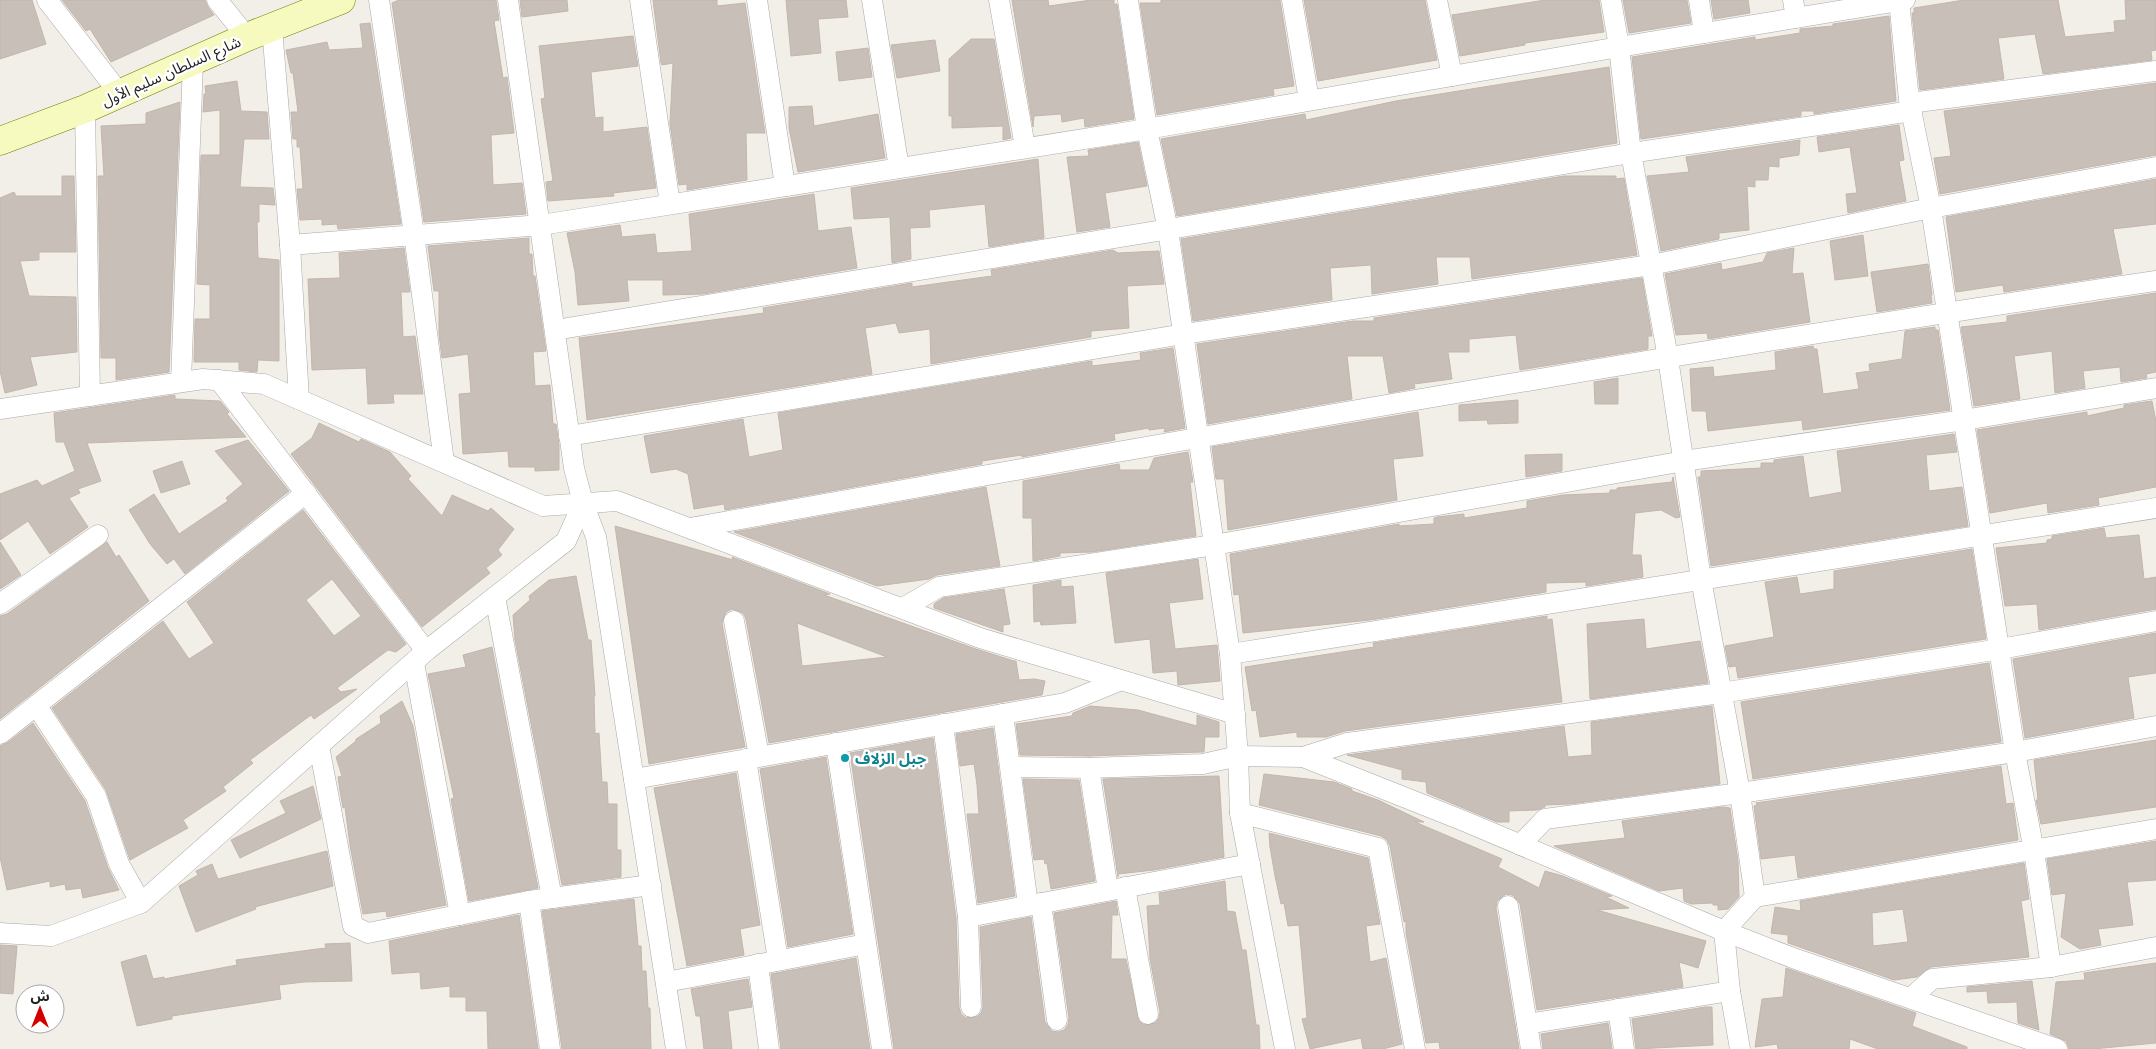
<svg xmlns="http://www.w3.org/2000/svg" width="2156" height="1049" font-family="Montserrat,'Noto Sans Arabic',sans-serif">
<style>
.building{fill:#c7bfb8;stroke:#c4b6ab;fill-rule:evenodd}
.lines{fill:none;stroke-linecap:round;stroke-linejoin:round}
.street-casing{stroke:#a9a9a9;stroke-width:21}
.secondary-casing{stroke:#707d05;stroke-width:29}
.street{stroke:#fff;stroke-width:20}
.secondary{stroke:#f7fabf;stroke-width:28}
.culture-dot{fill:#0f9aa8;stroke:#fff;stroke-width:2}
.labels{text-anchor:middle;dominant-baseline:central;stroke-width:5;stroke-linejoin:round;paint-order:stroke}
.street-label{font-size:15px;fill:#222;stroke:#fff}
.culture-label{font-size:15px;font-weight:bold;fill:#0d838f;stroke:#fff;text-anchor:start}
</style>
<rect width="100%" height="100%" fill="#f2efe9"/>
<g class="building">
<path d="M0 0H32L46 44 0 59Z"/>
<path d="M62 0H205L208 7 214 15 111 62 90 29 86 31Z"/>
<path d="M399 0H496L499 20 494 21 503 78 507 77 514 133 491 135 493 185 522 183 526 214 424 222 392 3Z"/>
<path d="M520 0H567L568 11 522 17Z"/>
<path d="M653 0H717V6L745 3 765 133H746L747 180 687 190V184L679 185 670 124 673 63 662 65 661 63Z"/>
<path d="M786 0H846L848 17 818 19 821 53 791 56Z"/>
<path d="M1012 0H1048L1049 6 1091 0H1114V4H1117L1134 119 1085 127 1084 118 1062 122 1061 114 1034 116 1033 127Z"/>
<path d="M1161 0H1280L1294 86 1273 89 1274 95 1157 115 1140 3H1161Z"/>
<path d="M1304 0H1425L1437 60 1318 81Z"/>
<path d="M1545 0H1599L1604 32 1525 43V45L1460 56 1452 15Z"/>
<path d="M1623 0H1687L1691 23 1629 33Z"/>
<path d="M1711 0H1748L1750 13 1714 19Z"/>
<path d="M1964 0H2058L2065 37 2115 32 2114 21 2126 20 2125 0H2156V50L2151 51 2152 60 2043 74 2035 34 1998 38 2004 79 1920 90 1912 13H1914V8Z"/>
<path d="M1889 16 1896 101 1814 114V111H1801V116L1641 139 1632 57 1755 37V40L1800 33V29L1833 26V24Z"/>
<path d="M370 23 401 224 338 229 337 224 322 225V219L300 220 297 189H303L300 147H297V139H293L291 112H298L293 73H291L286 50 327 42 329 50 363 48 360 24Z"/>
<path d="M633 36 638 66 591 72 595 118 603 117V132L647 127 656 188 613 193 614 196 548 201 546 182 553 181 541 99 545 98 539 46Z"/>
<path d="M971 39H994L1011 138 1003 140V126L952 128V116H949V59Z"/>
<path d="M935 40 940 71 897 78 891 45Z"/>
<path d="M868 48 872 77 839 81 836 52Z"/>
<path d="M1609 67 1617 143 1177 216 1161 139 1305 114 1306 120 1396 101Z"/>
<path d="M237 81 241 111 267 112 269 139H244L240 187 273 188 275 205 259 204V222H257L258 258 279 260V361L258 360 257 372 239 370V362H194L195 319H210V285L197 284 201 155H220V110L203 112 204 94H206L205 86Z"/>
<path d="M2156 83V155L1940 194 1934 158 1951 156 1944 111Z"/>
<path d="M180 102 169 372 116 380V358H101L98 176H104L101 126 146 124V113Z"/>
<path d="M812 106 814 126 878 114 885 158 798 172 789 128V107Z"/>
<path d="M1899 125 1904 160 1899 161 1906 201 1848 213 1846 194 1857 193 1850 147 1819 152 1817 137Z"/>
<path d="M1800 140 1799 155 1779 158V167L1769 166 1768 180H1755V187L1747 186 1749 230 1719 233V239L1661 251 1647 176 1689 172 1686 157Z"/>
<path d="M1138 142 1147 186 1105 193 1110 227 1077 232 1067 157 1089 156 1088 150Z"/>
<path d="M1038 159 1044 238 989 247 985 204 929 210 930 227 910 228 911 259 892 263 890 217 854 219 851 188Z"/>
<path d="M62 176H74L76 252H39V260L20 261 29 296 76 297 77 352 30 357 37 385 5 393 0 371V198L14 192 16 196H62Z"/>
<path d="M1564 176H1616V179L1624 178 1637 255 1472 279 1470 257H1436L1438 284 1372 294 1371 265 1330 268 1332 300 1193 321 1181 239Z"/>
<path d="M2156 179V224L2113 229 2122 274 2004 292 2003 285 1956 292 1946 217Z"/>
<path d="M814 194 818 231 851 227 857 268 703 294 663 295V280H627L629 301 578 305 575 272 567 233 620 225 622 237 655 234 657 253 692 251 689 214Z"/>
<path d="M1863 235 1868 276 1835 280 1830 241Z"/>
<path d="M529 238V254H532L533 276H535L546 351 533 352 535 386 550 385 553 424H556L559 445V470L535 471V467H509L508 451 463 454 459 394 471 393 468 354 442 358 439 334V291H434L428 246Z"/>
<path d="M404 248 410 292H401L403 337 415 336 423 394H393L394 403 368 404 366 368 312 370 308 279 340 278 339 253Z"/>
<path d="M1794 248 1792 274 1803 273 1810 322 1708 339 1707 333 1676 335 1665 274 1721 263 1722 270 1763 262 1767 253Z"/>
<path d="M1113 250 1118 253 1159 251 1164 284 1127 286 1129 328 1091 331V337L931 364 930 329 899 333 896 323 865 328 872 374 587 420 579 338 764 313 763 308 912 283V287L992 276 991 270Z"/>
<path d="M1928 264 1932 295H1931L1932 303 1877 312 1871 272Z"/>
<path d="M1642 278 1652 336H1648V349L1520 370 1516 335 1469 339V352H1448L1452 379 1414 384 1415 388 1389 393 1383 356H1347L1352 399 1208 424 1197 344 1353 321H1374V318Z"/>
<path d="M2156 293V372L2146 374 2147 378 2121 382 2120 367 2083 371 2085 388 2055 393 2052 351 2014 356 2020 399 1974 406 1961 327 2007 322V316Z"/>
<path d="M1935 327V330H1938L1950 410 1803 430 1802 420 1708 431 1706 411H1692L1690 369 1713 367 1714 377 1776 370 1775 352 1813 346 1814 349H1817L1823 394 1859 389 1856 373 1870 371 1869 364 1902 359 1905 331Z"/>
<path d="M1173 348 1185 428 1164 432 1165 428 1149 430V428L1114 434 1115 440 1022 457V455L982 461V464L725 510 724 504 694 509 688 474 676 469 651 473 644 436 743 419 749 457 783 450 778 413 1092 361V366L1141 360 1140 353Z"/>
<path d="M1618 378V404H1595L1594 382Z"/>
<path d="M175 395V399L220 401 229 412 227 414 246 437 87 443 101 481 78 489 80 493 69 498 88 527 50 554 28 521 0 540V494L37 480 42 486 75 471 64 442H56L54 413Z"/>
<path d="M1518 400V423L1488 424 1487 420 1459 421V405Z"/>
<path d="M2152 401 2156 421V487L2098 498 2099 505 2048 513 2047 503 1990 513 1977 430 2087 412V416L2124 408V405Z"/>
<path d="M1418 412 1423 456 1393 459 1397 500 1228 530 1224 479H1216L1212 447Z"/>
<path d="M319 423 359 442 361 439 390 452 411 476 408 479 442 516 452 495 488 511 491 508 514 529 498 550 502 555 486 568 490 573 422 627 291 454 312 438Z"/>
<path d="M1954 434 1957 452 1926 455 1929 491 1962 487 1968 526 1711 566 1698 477H1701V471L1761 468V463H1774V460L1803 456 1809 498 1842 492 1837 451Z"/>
<path d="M248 440 289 491 185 574 174 559 167 564 150 544 129 510 154 494 179 534 228 501 226 498 243 484 215 451Z"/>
<path d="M1188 452 1193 482H1190L1196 536 1092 552 1060 553V556L1033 561 1032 518H1023V481L1119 464 1120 470H1149L1154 458Z"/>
<path d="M1562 454V471L1526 477 1525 455Z"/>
<path d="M182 461 190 484 161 493 153 471Z"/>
<path d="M1673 477 1680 517 1676 518 1661 510 1635 513 1632 555H1641L1643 577 1586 586V582L1546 583V592L1370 620 1243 633 1239 594 1234 595 1230 554 1399 524V526L1434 524V518L1437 517 1464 514V518L1527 508V501L1563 495 1610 493V490H1617V488L1672 482Z"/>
<path d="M986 487 1000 566 937 575 929 579 877 586 734 532Z"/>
<path d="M303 510 406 644 396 652 388 650 337 688 341 692 357 689 314 719 311 715 250 760 253 763 223 787 226 791 183 820 188 828 130 860 106 790 52 708 163 621 189 659 214 643 187 602ZM332 579 361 616 334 636 306 600Z"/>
<path d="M615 526 733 560 732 557 830 594 824 595 976 649 1014 661H1016L1019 680 1034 679 1045 681 1042 695 769 743 746 619 743 613 732 609 726 612 722 623 745 747 649 764ZM797 623 887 657 802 666Z"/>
<path d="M2104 528 2106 538 2139 535 2144 579 2156 577V609L2039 630 2037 604 2005 606 1996 548 2047 543V540L2052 539V536Z"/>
<path d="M0 542 21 575 0 589Z"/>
<path d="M107 542 116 557 119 555 149 601 0 719V616L7 614Z"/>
<path d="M1972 549 1986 639 1738 678 1736 666 1729 667 1725 646 1774 637 1765 582 1797 577 1800 594 1834 589V571Z"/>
<path d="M1198 559 1203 599 1169 603 1175 649 1217 645 1220 681 1178 685 1177 671 1153 673 1150 639 1115 643 1106 573Z"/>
<path d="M576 576 588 640H591L595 696H594L595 734 599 733 602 782H607L608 804H617V850H621V877L562 885 515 640 513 615 530 600 529 596 549 580Z"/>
<path d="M1061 580V587L1073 586 1076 623 1041 625 1040 621 1034 622 1033 585Z"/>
<path d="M1004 589 1010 624 1003 625V632L934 608V604L943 598Z"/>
<path d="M1547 616V620L1552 619 1562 702 1345 731 1326 737H1297V732L1260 737 1256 710 1252 711 1245 667 1374 647 1373 643Z"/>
<path d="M1644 619 1646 649 1700 641 1708 683 1590 699 1587 624Z"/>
<path d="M2156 633V673L2128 677 2134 718 2025 738 2013 659Z"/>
<path d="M492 647 538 888 469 901 451 799 454 798 428 674 466 667 463 655Z"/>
<path d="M1989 663 2001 742 1753 779 1741 702Z"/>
<path d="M402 701 413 726 446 905 387 917 386 911 363 914 350 845 345 807 343 808 340 791 338 777 342 776 336 757 356 741V739L381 723 380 716Z"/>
<path d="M1090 706 1138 710 1197 726V715L1219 722V737H1205L1204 752H1201L1089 756 1020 755 1016 724 1072 716 1073 713Z"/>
<path d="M1712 706 1720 784 1570 804 1545 805V807L1537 810 1509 811V822H1497L1427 793 1426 782 1402 779V770L1347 755 1564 726 1568 757 1592 755 1591 722Z"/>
<path d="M33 723 85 801 108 868 119 890 83 898 81 888 66 890 65 884 50 887V881L7 890 0 857V746L7 743Z"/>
<path d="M993 728 1015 896 978 903 967 814H979L977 785 974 764 960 766 956 734Z"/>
<path d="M933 738 956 918 959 1007 961 1014 966 1018 977 1017 981 1013 983 1007 980 927 1031 917 1045 1022 1052 1031 1058 1032 1064 1030 1068 1025 1069 1018 1054 913 1116 901 1118 915H1112L1111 959H1126L1139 1021 1144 1025 1155 1023 1159 1018 1160 1012 1150 959 1147 906 1160 905 1159 893 1225 881 1227 911 1235 912 1242 950H1246L1256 1025H1259L1260 1049H894L850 753Z"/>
<path d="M2156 740V807L2041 824 2036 800H2038L2034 760Z"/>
<path d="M826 757 853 934 788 947 760 769Z"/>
<path d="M2001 766 2006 804 2013 803 2018 840 1798 878 1795 855 1761 859 1754 806 1757 805 1756 803Z"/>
<path d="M736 773 760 925 740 929 744 955 687 966 654 788Z"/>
<path d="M1264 774 1334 782 1352 789V791L1378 800 1424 822H1415L1502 859 1498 867 1539 888 1545 871 1563 876 1612 896 1606 897 1629 908 1597 910 1706 941 1698 968 1679 962 1683 987 1537 1010 1520 904 1513 895 1506 894 1497 901 1496 908 1519 1049H1440L1439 1042 1426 1043 1406 933V921L1404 922 1390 846 1387 840 1381 836 1259 805Z"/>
<path d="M1219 776 1224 857 1154 870 1118 874V877L1103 779Z"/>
<path d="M1023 779 1079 780 1095 881 1051 889 1047 863 1045 864 1044 859 1034 860Z"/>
<path d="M313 786 321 819 240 858 231 840 286 813 280 801Z"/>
<path d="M1722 807 1730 808 1738 861 1739 897 1728 909 1718 910V905H1713V903L1691 904 1684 901 1683 888 1659 891 1554 846 1625 838 1622 821Z"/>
<path d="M1269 833 1368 858 1380 924 1366 926 1370 962 1386 958 1402 1044 1383 1049H1363L1361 1038 1310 1049 1302 1019 1307 1018 1299 925 1288 926 1284 903 1281 904 1275 876 1270 847Z"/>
<path d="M2156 841V880L2127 882 2133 925 2098 929 2101 945 2080 949 2061 937 2066 893 2052 895 2047 859Z"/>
<path d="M327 851 333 886 255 907 256 909 196 932 179 886 198 875 196 871 212 864 218 879Z"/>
<path d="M2024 863 2029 899 2021 901 2029 957 1931 967 1917 977 1894 980 1788 943V935L1771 933 1775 907 1801 911 1800 901ZM1903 909 1908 942 1873 946 1872 913Z"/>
<path d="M634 899 638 946H641L642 971H646L648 1008H650L651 1049H562L542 911Z"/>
<path d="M519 915 538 1049H488L487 1011H466V997H450V986L421 989 420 972 392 974 389 941Z"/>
<path d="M350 943 352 981 304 982 279 985 281 999 172 1016V1019L137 1026 121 962 146 955 153 979 164 977V979L237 965 236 960 317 949 326 948 325 944Z"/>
<path d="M0 945 17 946 13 994 0 993Z"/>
<path d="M856 958 870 1049H781L771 974Z"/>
<path d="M2156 963V1043L2093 1049H2069L2066 1041 2050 1034 2056 982 2085 980 2084 973Z"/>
<path d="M1786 968 1916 1013 1912 1026 1967 1047V1049H1878L1850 1039 1849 1049H1778L1777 1044 1755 1047 1762 999 1783 997Z"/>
<path d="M748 979 752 1007 728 1011 732 1049H704L700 1016H696L691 989Z"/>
<path d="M2032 981 2039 1030 2018 1023 2017 1002 1988 1003 1987 991 1967 992V987Z"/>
<path d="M1705 1007H1712L1713 1045 1636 1049 1632 1019Z"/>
<path d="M1608 1023 1612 1049H1543L1541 1034Z"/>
</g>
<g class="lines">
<g class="street-casing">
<g id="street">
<path d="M47 0 120 94"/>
<path d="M217 0 247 37"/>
<path d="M379 0 414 234 444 462"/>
<path d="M640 0 670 204"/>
<path d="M757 0 785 186"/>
<path d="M872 0 899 168"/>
<path d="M999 0 1025 147"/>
<path d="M1128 0 1147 129 1168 230 1230 654 1238 756 1240 813 1285 1049"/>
<path d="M1292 0 1309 100"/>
<path d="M1437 0 1452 76"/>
<path d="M1611 0 1619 47 1631 153 1668 358 1701 579 1740 793 1755 897 1724 931 1730 991 1740 1049"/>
<path d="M1699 0 1704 33"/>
<path d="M1793 0 1796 18"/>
<path d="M1899 0 1909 100 1931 208 2015 752 2034 851 2051 967"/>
<path d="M272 28 290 245 299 399"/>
<path d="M1910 103 2156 71"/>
<path d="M85 109 90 396"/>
<path d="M290 245 541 225 1147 129 1619 47 1905 0"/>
<path d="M555 330 1631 153 1912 111"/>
<path d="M219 380 426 651"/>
<path d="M181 382 193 62"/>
<path d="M0 409 203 379 264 384 543 506 617 501 980 638 1235 714"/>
<path d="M569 436 1184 334 1651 265 1931 208 2156 167"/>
<path d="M583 503 596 537 598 549 676 1049"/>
<path d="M690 528C1178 441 1666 353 2156 281"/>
<path d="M495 597 552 898"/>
<path d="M0 604 98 535"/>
<path d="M903 608 939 587 1214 545 1684 461 1964 420 2156 388"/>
<path d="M734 621 759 756"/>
<path d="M1230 654 2156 508"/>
<path d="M414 663 460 915"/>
<path d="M36 705 96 796 119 864 141 903"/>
<path d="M1003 714 1028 905"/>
<path d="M943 724 968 917 971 1007"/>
<path d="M0 734 306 493"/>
<path d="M836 743 882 1049"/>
<path d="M319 746 353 926 368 933 529 901 651 885"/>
<path d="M1303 757 1347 743 1721 693 2000 649 2156 621"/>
<path d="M746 759 778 960"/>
<path d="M1011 767 1089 768 1203 764 1238 756 1303 757 1464 821 1724 931 1793 958 2057 1049"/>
<path d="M1089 768 1108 890"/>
<path d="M634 779 1065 703 1119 681"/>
<path d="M1240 813 1378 848 1415 1049"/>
<path d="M1520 845 1545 819 1740 793 2015 752 2156 726"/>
<path d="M1125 887 1148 1014"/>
<path d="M1755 897 2156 829"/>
<path d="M529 901 550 1049"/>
<path d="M1041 903 1057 1020"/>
<path d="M1508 906 1531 1049"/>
<path d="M968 917 1250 864"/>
<path d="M0 933 51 936 141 903 426 651 566 541 583 503 574 468 508 0"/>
<path d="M758 964 769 1049"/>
<path d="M666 982 866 944"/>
<path d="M1911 998 1932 979 2051 967 2156 947"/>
<path d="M1618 1009 1624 1049"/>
<path d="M1527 1024 1730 991"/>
</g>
</g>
<g class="secondary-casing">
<path id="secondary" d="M0 141 85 109 247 37 341 0"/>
</g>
<use href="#street" class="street"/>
<use href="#secondary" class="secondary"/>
</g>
<circle class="culture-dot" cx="845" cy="758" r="5"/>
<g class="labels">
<g class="street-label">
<text transform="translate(171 71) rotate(-24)">شارع السلطان سليم الأول</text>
</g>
<g class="culture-label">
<text x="855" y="758">جبل الزلاف</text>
</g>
</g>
<g transform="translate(40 1009)"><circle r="24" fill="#ffffff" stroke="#a7a7a7"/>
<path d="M0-4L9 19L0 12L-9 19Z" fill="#d40000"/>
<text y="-8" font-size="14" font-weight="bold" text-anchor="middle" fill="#222222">ش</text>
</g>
</svg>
